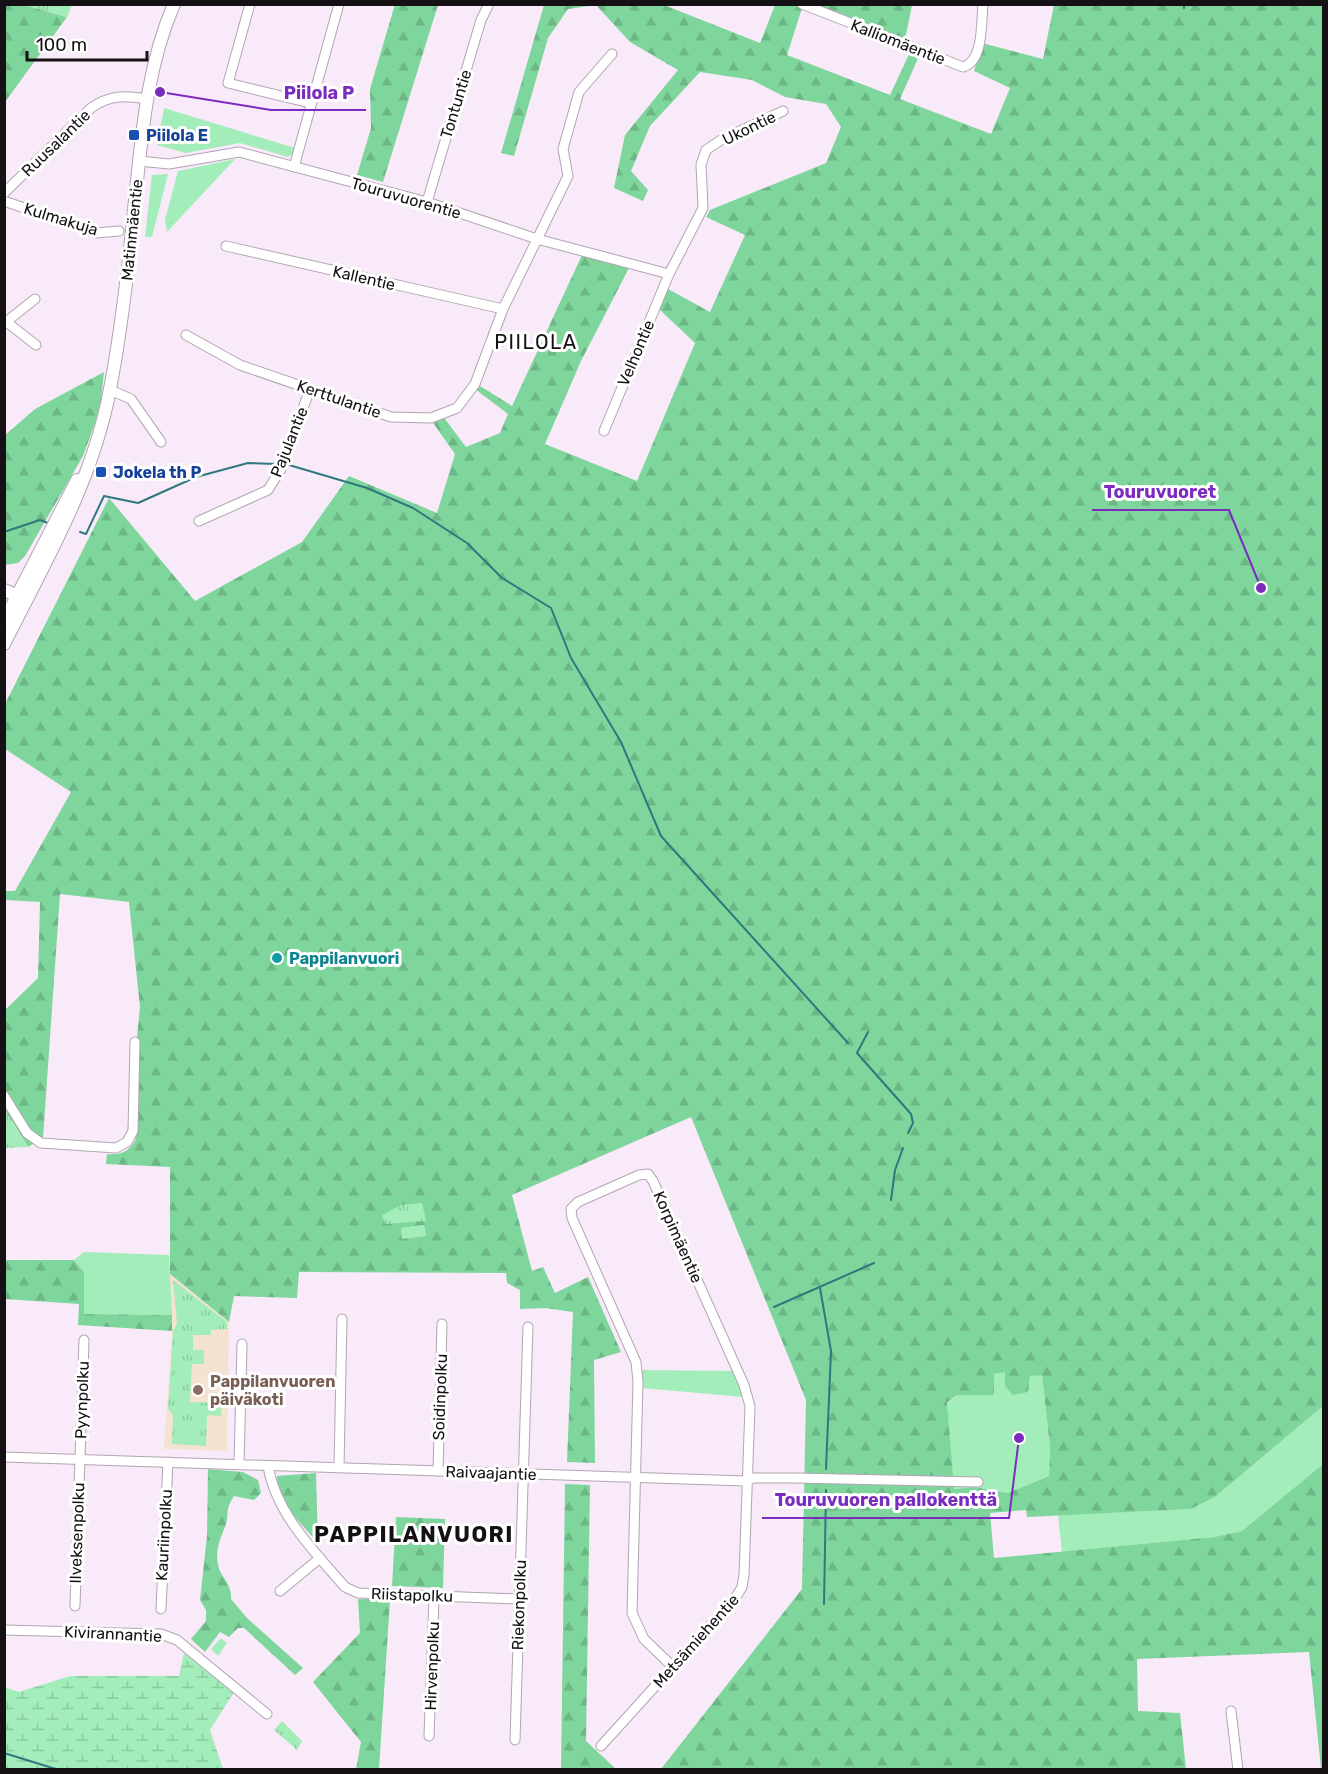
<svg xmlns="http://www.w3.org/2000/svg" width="1328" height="1774" font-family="Rubik,sans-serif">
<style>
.education{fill:#f4e3d1}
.grass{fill:#a3edba}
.forest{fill:url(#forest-firs);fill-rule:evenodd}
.wetland{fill:url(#wetland-marsh)}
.park{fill:url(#park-tufts)}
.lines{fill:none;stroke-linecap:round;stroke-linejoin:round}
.stream{stroke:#2f787e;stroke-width:2}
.minor-casing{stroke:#b2a5b3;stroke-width:11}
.secondary-casing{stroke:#b2a5b3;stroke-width:14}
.minor{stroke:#fff;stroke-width:9}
.secondary{stroke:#fff;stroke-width:12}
.transit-dot{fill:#1a4fb4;stroke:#fff;stroke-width:2}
.culture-dot{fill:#0f9aa8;stroke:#fff;stroke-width:2}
.education-dot{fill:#8d6e63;stroke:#fff;stroke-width:2}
.labels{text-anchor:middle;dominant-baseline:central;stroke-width:6;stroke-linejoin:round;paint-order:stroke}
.street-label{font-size:16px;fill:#141014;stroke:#fff}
.transit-label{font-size:16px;font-weight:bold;fill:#164399;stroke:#fff;text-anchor:start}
.culture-label{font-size:16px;font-weight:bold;fill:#0d838f;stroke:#fff;text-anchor:start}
.education-label{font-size:16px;font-weight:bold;fill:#785e54;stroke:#fff;text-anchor:start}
.quarter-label{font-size:20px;letter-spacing:1.5px;fill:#141014;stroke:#fff}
.district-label{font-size:22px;font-weight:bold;letter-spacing:1.5px;fill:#141014;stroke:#fff}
.leader{fill:none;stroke:#7b2cbf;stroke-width:2}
.callout-dot{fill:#7b2cbf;stroke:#fff;stroke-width:2}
.callout-label{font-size:18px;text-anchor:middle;font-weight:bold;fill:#7b2cbf;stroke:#fff;stroke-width:6;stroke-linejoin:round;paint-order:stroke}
</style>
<defs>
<pattern id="forest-firs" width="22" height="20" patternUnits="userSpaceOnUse" patternTransform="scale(1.5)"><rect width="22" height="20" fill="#7fd69c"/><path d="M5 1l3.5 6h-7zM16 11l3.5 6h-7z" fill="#6db786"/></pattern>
<pattern id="wetland-marsh" width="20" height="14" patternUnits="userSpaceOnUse" patternTransform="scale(1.5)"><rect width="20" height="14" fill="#a3edba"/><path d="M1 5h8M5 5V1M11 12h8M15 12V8" fill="none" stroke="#8bca9f"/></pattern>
<pattern id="park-tufts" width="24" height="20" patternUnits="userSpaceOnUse" patternTransform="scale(1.5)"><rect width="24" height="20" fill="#a3edba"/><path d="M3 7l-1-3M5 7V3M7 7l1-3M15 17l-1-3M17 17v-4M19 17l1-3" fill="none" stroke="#8bca9f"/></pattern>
</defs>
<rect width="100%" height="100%" fill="#f8eaf9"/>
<path class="education" d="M170 1274 229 1322 227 1451 164 1449 172 1331Z"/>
<g class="grass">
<path d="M164 108 295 148 294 153 288 157 240 143 186 153 157 145Z"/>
<path d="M235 159 167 232 165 220 178 171Z"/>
<path d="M168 174 152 237H145L152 175Z"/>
<path d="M424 1225 426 1236 402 1240 400 1228Z"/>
<path d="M84 1252 169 1255 172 1315 84 1314V1272L74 1260Z"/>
<path d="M641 1370 734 1371 743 1397 642 1388Z"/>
<path d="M1005 1372 1042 1375 1050 1447 1049 1476 1008 1493 974 1487 953 1489 947 1404 957 1395H994V1373Z"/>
<path d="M1323 1406V1464L1242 1531 1214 1537 1062 1552 1058 1515 1191 1509 1215 1497Z"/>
</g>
<g class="forest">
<path d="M5 4 25 5 67 17 5 102Z"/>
<path d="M395 4 438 5 383 182 357 175 371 128 370 89Z"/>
<path d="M544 5H664L760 43 775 5H803L787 55 890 95 911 50 920 54 900 99 991 134 1010 88 974 71 982 43 1043 59 1054 5H1323V1406L1215 1497 1191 1509 1027 1517 1026 1510 990 1513 994 1558 1214 1537 1242 1531 1323 1464V1769H1321L1309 1652 1137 1659 1138 1711 1180 1713 1186 1769H661L802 1589 806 1400 691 1117 512 1195 532 1271 543 1267 555 1293 588 1277 621 1352 594 1360 595 1463 567 1462 573 1312 545 1308 520 1309V1290L507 1283 506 1273 299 1272 297 1298 234 1296 229 1322 170 1274V1167L106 1164 107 1154C121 1155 129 1152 136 1139L127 1135 140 1007 129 902 60 894 43 1138 28 1147 5 1110V1010L38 978 40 902 5 900V891H15L71 792 5 749V704L109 498 195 601 302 542 349 476 437 513 455 454 431 420 442 415 466 447 500 433 508 414 475 389 477 384 512 406 582 255 629 268 581 361 545 444 637 481 695 343 659 309 668 289 710 312 745 235 706 217 710 210 826 163 841 127 826 104 785 97 752 80 700 72 650 126 631 171 648 190 643 201 614 188 625 135 678 70 630 42 596 5 568 9 548 38 514 156 501 153ZM424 1225 426 1236 402 1239 401 1228ZM1005 1372V1386L1013 1395 1028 1392 1030 1376 1042 1375 1050 1447 1049 1476 1008 1493 974 1487 954 1489 947 1403 957 1395H994V1374Z"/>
<path d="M811 5H912L905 40Z"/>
<path d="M104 372 100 409 83 456 25 556 18 563 4 565V436L35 409Z"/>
<path d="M5 1260H74L84 1272V1314L172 1315V1331L78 1325 79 1304 5 1299Z"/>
<path d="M208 1469 243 1472 258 1480 261 1493 254 1500 234 1496C224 1511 230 1514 225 1527 220 1539 215 1551 218 1564 220 1578 232 1582 231 1599L247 1618 303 1668 295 1675 244 1628H238L229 1637 220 1632 205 1652 191 1639 206 1621V1610L200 1600 207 1536Z"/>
<path d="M316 1473 318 1543C302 1524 277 1503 277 1476Z"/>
<path d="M565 1484 590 1485 586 1741 616 1769H561Z"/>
<path d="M396 1517 445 1519 443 1588 392 1586Z"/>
<path d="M358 1599 390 1600 379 1769H356L361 1742 313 1682 360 1633Z"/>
</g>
<path class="wetland" d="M184 1653 234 1692 210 1730 223 1769H5L4 1687 19 1692 70 1676H179Z"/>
<g class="park">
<path d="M25 5H72L67 17Z"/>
<path d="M4 1110H5L28 1147 5 1148Z"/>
<path d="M422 1203 426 1221 385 1224 382 1215 401 1205Z"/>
<path d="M173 1280 227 1322V1329L211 1330V1335H193V1350H204V1364H192L190 1402 222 1403 221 1416 207 1415 206 1446 172 1444 173 1416 168 1408 173 1331 177 1323Z"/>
<path d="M221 1638 227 1643 218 1656 211 1649Z"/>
<path d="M282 1721 302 1741 297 1750 274 1730Z"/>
</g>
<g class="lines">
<g class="stream">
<path d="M1184 4V8"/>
<path d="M289 465 367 488 413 508 467 543 502 578 551 608 571 658 621 742 661 836 848 1043"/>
<path d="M4 532 40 520 48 523"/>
<path d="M80 532 86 534 104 496 138 503 196 477 248 463 276 464"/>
<path d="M868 1032 857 1053 911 1114 913 1123 908 1133"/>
<path d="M891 1200 895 1170 903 1148"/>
<path d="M820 1288 831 1351 826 1469"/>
<path d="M774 1307 874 1263"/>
<path d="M824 1604 826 1490"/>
<path d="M4 1753 59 1770"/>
</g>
<g class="minor-casing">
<g id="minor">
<path d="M250 4 228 83 310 103"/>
<path d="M802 4 963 67C984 61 981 22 983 4"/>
<path d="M139 161 169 164 239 152 427 202 537 239 669 274"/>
<path d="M294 167 339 4"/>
<path d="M4 193 91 108C110 95 124 95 146 99"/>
<path d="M4 201 96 233 119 231"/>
<path d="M427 202 481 20 488 6"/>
<path d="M226 246 503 309"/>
<path d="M4 320 36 345"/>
<path d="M6 322 35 299"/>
<path d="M186 335 240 365 391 417 431 418 457 408 475 384 503 309 568 176 563 149 579 92 612 54"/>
<path d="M110 390 131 399 161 442"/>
<path d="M604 431 669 274 703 208 701 165 706 150 721 140 783 111"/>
<path d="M199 521 268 490 281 469 310 389"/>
<path d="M4 1096 27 1133 41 1143 116 1148 127 1142 133 1131 135 1042"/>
<path d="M4 1457 746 1481 753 1478H796L978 1482"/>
<path d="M239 1464 242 1344"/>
<path d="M268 1466C276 1514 314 1551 345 1587L358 1593 519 1599"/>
<path d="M339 1467 342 1319"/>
<path d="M438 1471 442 1324"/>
<path d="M280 1591 320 1558"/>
<path d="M75 1606 84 1340"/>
<path d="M161 1609 168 1462"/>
<path d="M4 1630 161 1634 177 1640 267 1714"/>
<path d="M1231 1711 1238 1770"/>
<path d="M429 1736 434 1597"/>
<path d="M515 1740 528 1327"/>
<path d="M601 1746 736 1597 742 1587 744 1575 750 1406 744 1385 653 1181 648 1174 639 1175 578 1202 571 1209 572 1218 636 1362 638 1382 632 1613 644 1639 673 1667"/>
</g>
</g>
<g class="secondary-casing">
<g id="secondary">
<path d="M4 590 23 598"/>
<path d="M4 621 77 480"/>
<path d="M4 644C45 562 93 481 110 389 122 327 129 263 135 200 142 133 147 67 174 4"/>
</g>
</g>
<use href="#minor" class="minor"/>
<use href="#secondary" class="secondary"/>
</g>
<g class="transit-dot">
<rect x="128" y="129" width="12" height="12" rx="3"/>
<rect x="95" y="466" width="12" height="12" rx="3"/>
</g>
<circle class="culture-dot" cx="277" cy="958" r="6"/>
<circle class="education-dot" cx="198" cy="1390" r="6"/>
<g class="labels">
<g class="street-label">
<text transform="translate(898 42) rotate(21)">Kalliomäentie</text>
<text transform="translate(456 104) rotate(-73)">Tontuntie</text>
<text transform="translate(749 128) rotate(-26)">Ukontie</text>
<text transform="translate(56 143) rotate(-44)">Ruusalantie</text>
<text transform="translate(406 198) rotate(16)">Touruvuorentie</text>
<text transform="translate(61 219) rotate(17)">Kulmakuja</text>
<text transform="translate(132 230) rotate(-84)">Matinmäentie</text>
<text transform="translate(364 278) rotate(13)">Kallentie</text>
<text transform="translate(636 353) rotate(-67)">Velhontie</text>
<text transform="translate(339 399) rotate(19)">Kerttulantie</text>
<text transform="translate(289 442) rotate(-68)">Pajulantie</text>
<text transform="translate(678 1237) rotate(66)">Korpimäentie</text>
<text transform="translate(440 1397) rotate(-88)">Soidinpolku</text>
<text transform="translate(82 1400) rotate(-88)">Pyynpolku</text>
<text transform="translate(491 1473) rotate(2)">Raivaajantie</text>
<text transform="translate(77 1533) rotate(-88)">Ilveksenpolku</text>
<text transform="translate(164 1535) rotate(-87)">Kauriinpolku</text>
<text transform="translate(412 1595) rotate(2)">Riistapolku</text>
<text transform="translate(519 1605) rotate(-88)">Riekonpolku</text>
<text transform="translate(113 1634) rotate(3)">Kivirannantie</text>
<text transform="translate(696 1641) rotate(-48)">Metsämiehentie</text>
<text transform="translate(432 1666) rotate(-88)">Hirvenpolku</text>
</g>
<g class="transit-label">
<text x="146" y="135">Piilola E</text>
<text x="113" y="472">Jokela th P</text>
</g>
<g class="culture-label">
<text x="289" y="958">Pappilanvuori</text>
</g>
<g class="education-label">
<text x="210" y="1381">Pappilanvuoren<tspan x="210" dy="18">päiväkoti</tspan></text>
</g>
<g class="quarter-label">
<text x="536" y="342">PIILOLA</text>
</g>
<g class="district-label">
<text x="414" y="1534">PAPPILANVUORI</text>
</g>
</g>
<path class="leader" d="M160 92L271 110H366M1261 588L1229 510H1092M1019 1438L1009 1518H762"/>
<g class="callout-dot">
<circle cx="160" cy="92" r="6"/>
<circle cx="1261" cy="588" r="6"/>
<circle cx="1019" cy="1438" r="6"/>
</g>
<g class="callout-label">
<text x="319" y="99">Piilola P</text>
<text x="1160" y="498">Touruvuoret</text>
<text x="886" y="1506">Touruvuoren pallokenttä</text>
</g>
<rect width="1328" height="1774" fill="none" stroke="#141014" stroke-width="12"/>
<path d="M27 51v9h120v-9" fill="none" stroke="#141014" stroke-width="3"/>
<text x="36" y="51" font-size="18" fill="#141014" stroke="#ffffff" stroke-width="4.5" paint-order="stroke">100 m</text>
</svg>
